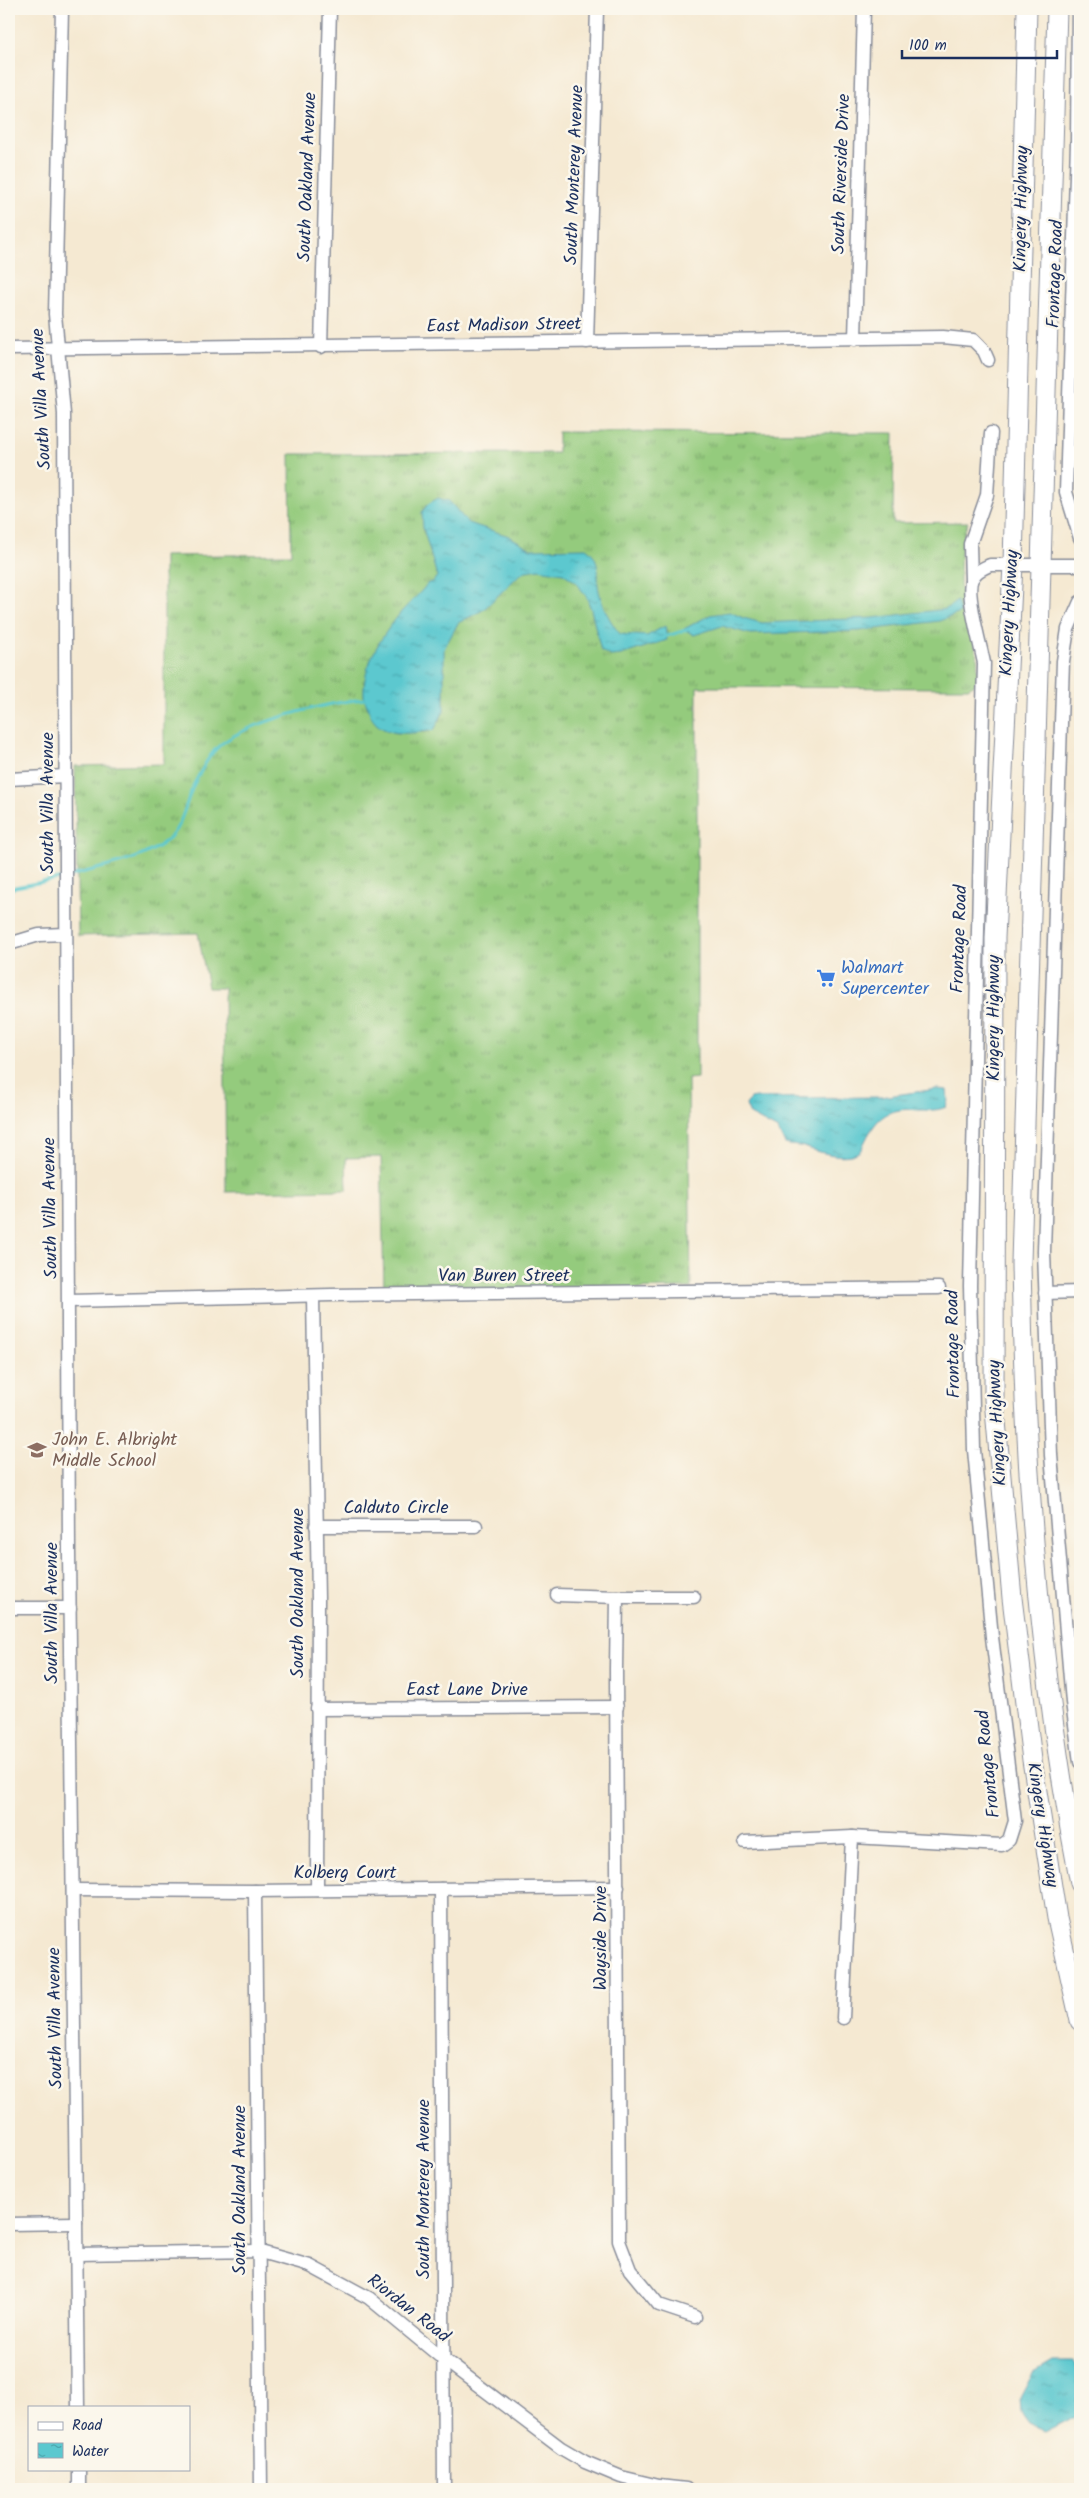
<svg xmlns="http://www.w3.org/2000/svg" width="1089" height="2498" font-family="Kalam,sans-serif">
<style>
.grass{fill:url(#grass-tufts);stroke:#587d6e}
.water{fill:url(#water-ripples);stroke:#3b7c96}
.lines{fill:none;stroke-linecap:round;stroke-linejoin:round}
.stream{stroke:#5bc8cf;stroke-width:3}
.minor-casing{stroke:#888c98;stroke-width:15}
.highway-casing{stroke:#888c98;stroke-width:21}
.minor{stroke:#fff;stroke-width:12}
.highway{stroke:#fff;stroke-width:19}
.labels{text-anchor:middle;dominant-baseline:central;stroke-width:5;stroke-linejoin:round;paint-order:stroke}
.street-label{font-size:18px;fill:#1b2f5e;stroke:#fbf7ec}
.shop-label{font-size:18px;fill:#366cbe;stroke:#fbf7ec;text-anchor:start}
.education-label{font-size:18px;fill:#785e54;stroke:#fbf7ec;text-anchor:start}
</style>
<defs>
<pattern id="grass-tufts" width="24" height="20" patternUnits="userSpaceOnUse" patternTransform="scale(1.25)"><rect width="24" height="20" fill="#94cb7d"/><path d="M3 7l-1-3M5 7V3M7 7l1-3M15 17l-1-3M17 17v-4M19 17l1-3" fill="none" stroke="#78a56a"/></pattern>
<pattern id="water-ripples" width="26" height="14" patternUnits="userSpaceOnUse" patternTransform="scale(1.25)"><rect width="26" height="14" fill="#5bc8cf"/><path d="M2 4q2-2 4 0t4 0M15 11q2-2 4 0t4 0" fill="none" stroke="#4aa3ab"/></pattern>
</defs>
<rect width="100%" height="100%" fill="#fbf7ec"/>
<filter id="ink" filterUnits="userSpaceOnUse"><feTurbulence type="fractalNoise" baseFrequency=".02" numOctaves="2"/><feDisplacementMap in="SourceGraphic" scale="10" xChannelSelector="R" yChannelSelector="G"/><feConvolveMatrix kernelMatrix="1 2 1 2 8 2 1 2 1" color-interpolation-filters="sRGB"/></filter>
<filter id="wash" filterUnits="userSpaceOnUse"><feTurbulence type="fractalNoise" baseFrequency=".0096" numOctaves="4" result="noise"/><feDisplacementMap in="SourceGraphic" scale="20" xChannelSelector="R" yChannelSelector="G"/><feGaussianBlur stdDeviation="1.12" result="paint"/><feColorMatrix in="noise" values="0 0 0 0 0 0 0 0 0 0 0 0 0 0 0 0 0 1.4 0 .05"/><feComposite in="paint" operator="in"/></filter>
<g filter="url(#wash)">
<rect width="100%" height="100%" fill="#f5e9d2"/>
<path class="grass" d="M558 432 894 433 893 523 968 522C960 540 958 581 962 600 968 625 984 658 975 684L968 688 697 687V1078L688 1079 691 1288 384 1291 381 1157 346 1158 347 1190 226 1192 224 988H208L198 933 78 936 75 766 164 764V556L291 554 290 454 558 453Z"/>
<g class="water">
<path d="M438 498 449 501 468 523 509 536 531 549 586 548C603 560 595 574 599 591 602 606 610 622 620 634L647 636 665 626 667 640 621 655 611 656 601 651 591 609 586 596 576 582 563 573 539 569 526 571 518 576 483 610 458 623 444 649V711L434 730C411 734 377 739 369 711 368 706 364 701 364 697 362 664 382 636 402 611 411 601 420 594 428 583L433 582 437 576 423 528 422 512 428 504Z"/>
<path d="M957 601 960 613 939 621 859 631 750 634 722 626 694 635 684 629 710 615 730 612 743 618 762 623 873 618 946 609Z"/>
<path d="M937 1089 947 1090 948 1100 946 1107C937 1111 930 1110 919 1110 884 1106 874 1121 861 1150 848 1162 819 1152 804 1147 798 1145 791 1146 785 1144L778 1130 750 1115 746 1105 750 1099 757 1098 881 1097Z"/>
<path d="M1052 2362H1073L1080 2367V2411L1075 2416 1046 2431 1029 2424 1021 2413 1020 2398 1033 2373Z"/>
</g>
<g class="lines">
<g class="stream">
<path d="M664 637 689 629"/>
<path d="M70 876C101 867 140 862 166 841 183 827 185 803 194 784 201 772 208 755 219 746 246 722 329 702 366 699"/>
<path d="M9 891 15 887 64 878"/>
</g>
</g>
</g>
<g filter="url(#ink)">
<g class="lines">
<g class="minor-casing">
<g id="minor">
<path d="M62 9 55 314 64 414 69 1553 78 2407"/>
<path d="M1078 9 1077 143 1066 492 1080 538"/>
<path d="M855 339 864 9"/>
<path d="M587 342 597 9"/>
<path d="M321 347 330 9"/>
<path d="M9 349 943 337 973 340 984 351 988 360"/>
<path d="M971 581 970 544 987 495 991 433"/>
<path d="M1080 602 1068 629 1063 661 1044 1251 1051 1455 1072 1702 1080 1762"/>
<path d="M9 779 65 776"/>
<path d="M9 944 39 935 65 934"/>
<path d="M1045 1293 1080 1292"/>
<path d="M313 1296 318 1600 317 1890"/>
<path d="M69 1301 331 1295 939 1288"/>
<path d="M316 1526H476"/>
<path d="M557 1595 617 1597"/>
<path d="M694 1597H617L616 1669 619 2241 630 2270 659 2305 695 2317"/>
<path d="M9 1608H70"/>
<path d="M317 1709 617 1707"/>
<path d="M745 1842 852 1837 1002 1845 1009 1840 1015 1821 992 1637 974 1450 970 1286 984 663C981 647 965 592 972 579 976 571 982 569 990 565H1080"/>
<path d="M441 1889 444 2489"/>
<path d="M73 1890 255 1891 618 1887"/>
<path d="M255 1891 261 2489"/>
<path d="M843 2018 852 1837"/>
<path d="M9 2224 76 2223"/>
<path d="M76 2254 257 2251 310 2266 369 2298 442 2358 561 2448 585 2462 621 2477 659 2486 686 2489"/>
<path d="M79 2469V2489"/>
</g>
</g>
<g class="highway-casing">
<g id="highway">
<path d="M1027 9 1013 564 995 938 994 1399 1012 1598 1032 1760 1057 1918 1080 2021"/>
<path d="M1057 9 1021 1263C1024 1471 1040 1679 1080 1883"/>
</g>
</g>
<use href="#minor" class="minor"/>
<use href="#highway" class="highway"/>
</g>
</g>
<defs>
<g id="supermarket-bare" transform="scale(1.5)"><path d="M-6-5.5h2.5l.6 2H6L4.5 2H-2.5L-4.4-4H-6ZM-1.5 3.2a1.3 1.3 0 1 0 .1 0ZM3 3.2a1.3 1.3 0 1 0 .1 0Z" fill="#3f7fe0" stroke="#fbf7ec" stroke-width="2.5" paint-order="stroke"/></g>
<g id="school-bare" transform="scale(1.5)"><path d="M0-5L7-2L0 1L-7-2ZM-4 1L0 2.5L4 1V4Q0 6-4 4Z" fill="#8d6e63" stroke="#fbf7ec" stroke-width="2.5" paint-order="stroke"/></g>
</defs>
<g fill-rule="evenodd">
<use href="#supermarket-bare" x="826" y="978"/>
<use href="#school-bare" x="37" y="1450"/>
</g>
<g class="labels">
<g class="street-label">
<text transform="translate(842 174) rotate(-88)">South Riverside Drive</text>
<text transform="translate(575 175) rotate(-88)">South Monterey Avenue</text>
<text transform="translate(308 177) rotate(-88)">South Oakland Avenue</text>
<text transform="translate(1022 209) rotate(-89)">Kingery Highway</text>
<text transform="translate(1056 274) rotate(-88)">Frontage Road</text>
<text transform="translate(504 326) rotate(-1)">East Madison Street</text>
<text transform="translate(42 399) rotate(-93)">South Villa Avenue</text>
<text transform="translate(1010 613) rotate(-87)">Kingery Highway</text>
<text transform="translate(48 803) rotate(-90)">South Villa Avenue</text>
<text transform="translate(960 939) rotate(-88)">Frontage Road</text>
<text transform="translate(994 1018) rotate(-90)">Kingery Highway</text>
<text transform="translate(51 1208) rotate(-91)">South Villa Avenue</text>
<text x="504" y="1276">Van Buren Street</text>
<text transform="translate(954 1344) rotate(-91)">Frontage Road</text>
<text transform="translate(998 1423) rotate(-93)">Kingery Highway</text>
<text x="396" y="1508">Calduto Circle</text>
<text transform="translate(298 1593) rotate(-90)">South Oakland Avenue</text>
<text transform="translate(52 1613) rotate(-90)">South Villa Avenue</text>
<text x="467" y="1690">East Lane Drive</text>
<text transform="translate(989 1764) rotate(-96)">Frontage Road</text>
<text transform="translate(1042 1825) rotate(81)">Kingery Highway</text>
<text x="345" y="1873">Kolberg Court</text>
<text transform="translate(601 1938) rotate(-90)">Wayside Drive</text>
<text transform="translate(56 2018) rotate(-91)">South Villa Avenue</text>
<text transform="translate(424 2189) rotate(-90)">South Monterey Avenue</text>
<text transform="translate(240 2190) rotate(-90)">South Oakland Avenue</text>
<text transform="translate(408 2309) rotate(38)">Riordan Road</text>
</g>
<g class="shop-label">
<text x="841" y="968">Walmart<tspan x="841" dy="21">Supercenter</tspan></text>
</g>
<g class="education-label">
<text x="52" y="1440">John E. Albright<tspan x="52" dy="21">Middle School</tspan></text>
</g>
</g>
<rect width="1089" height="2498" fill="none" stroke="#fbf7ec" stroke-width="30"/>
<rect x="28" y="2406" width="162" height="65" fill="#fbf7ec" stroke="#a1a7b3"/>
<rect x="38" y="2422" width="25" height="8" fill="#ffffff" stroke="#a1a7b3"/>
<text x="72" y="2430" font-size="15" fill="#1b2f5e">Road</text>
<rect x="38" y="2443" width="25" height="15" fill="url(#water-ripples)" stroke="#a1a7b3"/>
<text x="72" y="2456" font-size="15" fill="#1b2f5e">Water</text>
<path d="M902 50v8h155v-8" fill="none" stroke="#1b2f5e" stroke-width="2.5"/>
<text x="909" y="50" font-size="15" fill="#1b2f5e" stroke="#fbf7ec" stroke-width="4" paint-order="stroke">100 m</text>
</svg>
